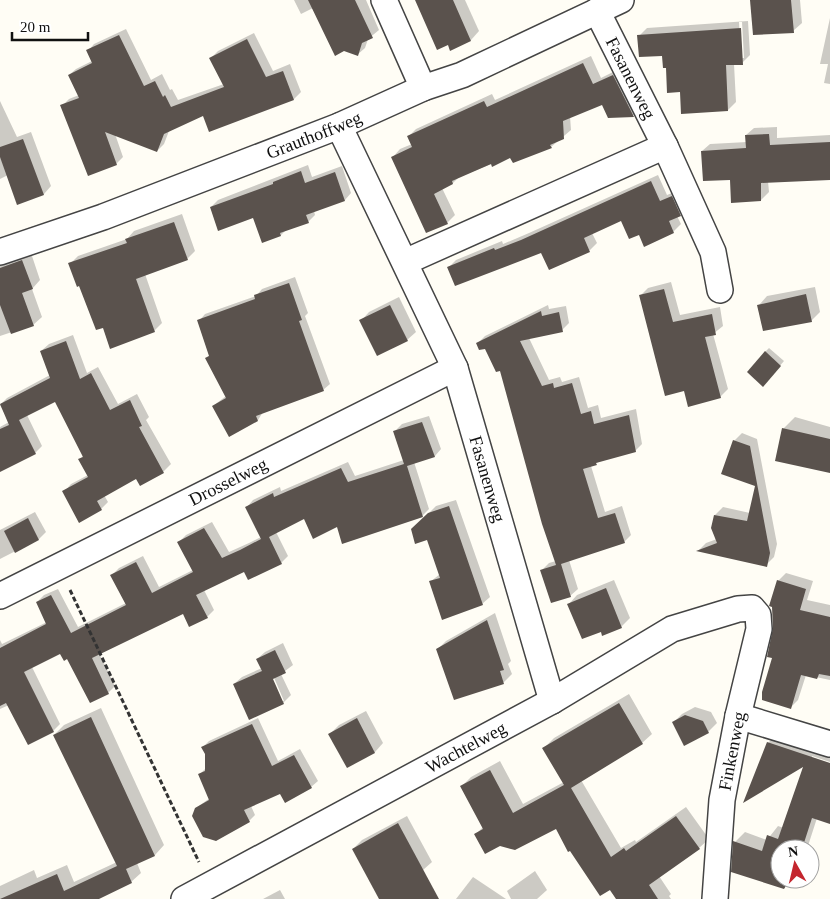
<svg xmlns="http://www.w3.org/2000/svg" width="830" height="899" font-family="Georgia,serif">
<style>
.shadow{fill:#0003;fill-rule:evenodd}
.building{fill:#5a524d}
.lines{fill:none;stroke-linecap:round;stroke-linejoin:round}
.minor-casing{stroke:#444;stroke-width:28}
.path{stroke:#333;stroke-width:3;stroke-dasharray:5 2.5;stroke-linecap:butt}
.minor{stroke:#fff;stroke-width:25}
.labels{text-anchor:middle;dominant-baseline:central;stroke-width:5;stroke-linejoin:round;paint-order:stroke}
.street-label{font-size:18px;fill:#111;stroke:#fff}
</style>
<rect width="100%" height="100%" fill="#fffdf5"/>
<g class="shadow">
<path d="M294 0H366L379 30 368 39 365 48 357 55 313 8 301 14Z"/>
<path d="M416 0H465L479 31 471 40 448 43Z"/>
<path d="M751 0H800L802 23 793 31Z"/>
<path d="M830 18V84L824 83 828 64H820Z"/>
<path d="M748 21 750 55 742 63 734 64 736 102 728 110 681 90 667 66 663 55 639 36 647 28ZM739 22H742L744 58H741Z"/>
<path d="M126 29 151 80 162 74 170 90 172 89 178 100 224 84 211 58 218 51 254 33 273 71 290 64 301 92 294 99 204 114 169 131 164 144 157 151 115 134 123 157 116 164 62 106 69 99 79 95 69 75 76 69 92 61 88 51 94 44Z"/>
<path d="M591 56 601 78 621 68 641 108 634 115 609 117 603 103 570 116 571 130 551 147 511 156 459 177 453 183 442 188 455 215 447 223 393 157 400 149 412 144 409 136 416 129 492 94 495 100Z"/>
<path d="M0 101 17 137 31 132 51 186 44 194 18 203 8 175 0 179Z"/>
<path d="M777 127V138L830 135V179L768 181 769 192 761 200 731 179 702 151 710 144 747 142 746 135 754 128Z"/>
<path d="M308 165 312 177 342 166 351 193 345 200 314 211 315 215 308 222 286 230 281 235 253 216 211 207 218 200Z"/>
<path d="M658 175 667 195 679 190 687 207 677 216 681 224 673 232 640 233 622 220 592 233 597 243 590 250 550 269 542 251 449 267 456 260 502 241 503 244 529 233Z"/>
<path d="M182 214 195 251 187 259 145 274 162 323 154 331 104 326 70 264 78 256 127 239 134 231Z"/>
<path d="M31 253 40 280 32 289 42 317 33 325 0 336V264Z"/>
<path d="M295 277 308 313 305 316 330 384 323 390 263 412 258 420 229 435 213 406 226 396 206 359 210 355 199 321 205 314 256 296 262 289Z"/>
<path d="M671 282 680 315 720 307 723 326 713 334 728 389 720 397 640 296 648 288Z"/>
<path d="M815 287 820 312 811 321 759 305 767 296Z"/>
<path d="M399 297 416 332 407 340 361 321 369 312Z"/>
<path d="M548 305 549 309 566 306 569 323 562 330 529 338 549 380 560 377 562 382 579 377 588 408 598 405 601 418 636 409 642 444 635 451 600 461 591 466 605 512 622 506 631 535 624 542 569 560 578 589 570 596 542 570 549 563 556 561 500 369 486 347 478 343 485 336Z"/>
<path d="M73 335 87 373 98 367 118 404 137 394 149 417 146 420 171 464 163 472 141 484 137 477 104 495 108 502 101 509 64 492 71 484 88 475 80 459 84 455 55 400 27 415 42 446 35 453 0 465V427L9 422 0 405 7 398 50 375 41 351 49 344Z"/>
<path d="M769 348 784 361 767 381 765 352Z"/>
<path d="M429 416 441 449 435 456 414 462 429 509 422 516 338 525 305 517 276 532 288 556 281 563 249 579 244 570 204 590 214 610 207 617 184 612 99 653 115 686 108 693 61 652 32 667 60 724 53 731 28 744 9 705 0 709V640L2 644 47 622 37 602 44 595 58 589 78 627 126 603 112 575 119 568 143 556 159 587 193 570 179 542 186 535 212 522 229 552 249 543 261 537 247 507 253 500 280 487 281 491 348 462 355 476 404 460 395 431 402 424Z"/>
<path d="M795 417 830 427V476V472L783 429Z"/>
<path d="M742 433 757 439 777 544 774 557 766 565 699 550 706 543 717 539 715 515 723 507 750 513 756 485 734 441Z"/>
<path d="M456 500 490 597 482 604 430 582 440 574 428 538 412 530 436 506Z"/>
<path d="M35 512 46 532 39 539 0 559V530Z"/>
<path d="M786 573 813 581 807 600 830 605V680L806 675 798 700 790 708 774 657 778 581Z"/>
<path d="M614 580 630 618 621 627 601 630 569 604 577 595Z"/>
<path d="M495 613 511 661 508 664 512 674 504 682 455 698 438 649 446 641Z"/>
<path d="M283 643 293 665 281 674 291 695 283 703 234 684 242 677 262 668 257 659 265 652ZM272 673 284 701H282L269 674Z"/>
<path d="M629 694 652 734 642 743 581 780 621 848 635 840 636 842 686 807 709 839 699 848 659 876 671 894 669 896 671 899H617L557 827 476 834 483 827 461 787 471 777 500 761 523 804 564 782 544 748 554 738Z"/>
<path d="M695 707 711 712 717 723 708 732 673 723 682 714Z"/>
<path d="M101 708 164 845 155 855 137 863 141 873 131 882 96 899H0V886L34 870 37 878 67 865 74 882 117 862 54 735 64 725Z"/>
<path d="M366 711 383 743 375 752 347 766 330 734 339 725Z"/>
<path d="M258 718 278 761 300 749 318 781 311 787 281 792 251 806 255 815 249 821 196 808 210 798 200 774 206 768V754L203 747 209 741Z"/>
<path d="M778 733 830 750V762L812 756V759L830 765V822L817 818 807 849H780V879H793L784 888 735 842 745 832 767 840 778 826 784 828 805 764 768 743Z"/>
<path d="M407 816 432 862 423 870 353 849 362 840Z"/>
<path d="M535 871 547 890 537 899H511L507 891Z"/>
<path d="M473 877 506 899H456Z"/>
<path d="M280 890 285 899H263Z"/>
</g>
<g class="building">
<path d="M308 0H355L373 38 362 43 358 56 344 51 335 56Z"/>
<path d="M415 0H453L471 41 450 51 448 45 437 50Z"/>
<path d="M750 0H791L794 33 753 35Z"/>
<path d="M741 28 743 65H726L728 111 681 114 680 92 667 93 666 68H663L662 56 639 57 637 35Z"/>
<path d="M119 35 144 86 155 81 163 97 165 95 171 107 224 87 209 58 247 39 266 77 283 71 294 100 209 132 203 116 164 134 157 152 105 132 117 165 88 176 60 105 79 98 68 75 92 63 86 50Z"/>
<path d="M583 63 593 84 613 75 634 117 608 118 602 105 563 121 564 139 550 145 552 148 513 163 510 158 492 167 491 164 452 181 453 184 434 194 448 224 426 233 391 157 412 147 407 136 484 101 487 107Z"/>
<path d="M769 134 770 145 830 142V180L761 183V201L731 203 730 180 703 181 701 151 746 148 745 135Z"/>
<path d="M23 139 44 195 17 205 0 157V147Z"/>
<path d="M301 171 305 183 335 172 345 201 306 215 309 223 280 233 281 236 262 243 253 218 218 231 210 207 273 184V182Z"/>
<path d="M651 181 660 201 672 196 681 216 669 221 674 233 644 247 639 235 629 239 621 221 584 238 590 252 549 270 541 253 455 286 447 267 494 248 495 250 521 240Z"/>
<path d="M174 222 188 260 136 279 155 332 110 349 103 328 96 330 79 286 77 287 68 263 127 243 125 239Z"/>
<path d="M22 260 33 289 22 293 34 326 11 334 0 305V268Z"/>
<path d="M289 283 302 320 299 321 324 391 256 416 258 421 229 437 212 406 226 398 205 358 209 356 197 320 255 299 254 295Z"/>
<path d="M664 289 673 322 712 314 716 335 705 337 721 398 688 407 684 391 665 396 639 295Z"/>
<path d="M806 294 812 322 763 331 757 305Z"/>
<path d="M390 305 408 341 377 356 359 320Z"/>
<path d="M541 311 542 316 559 312 563 332 520 341 542 386 553 383 554 388 572 383 581 414 591 411 594 424 629 415 636 452 596 463 597 465 583 469 598 518 615 513 625 543 561 564 571 597 551 603 540 570 556 565 542 524 500 371 496 372 485 349 479 350 476 343Z"/>
<path d="M66 341 80 379 91 373 110 410 130 400 142 426 139 427 164 473 140 486 136 479 97 501 102 510 79 523 62 491 88 477 78 459 83 457 55 402 19 420 36 454 0 472V429L9 425 0 404 50 378 40 351Z"/>
<path d="M765 351 781 366 763 387 747 372Z"/>
<path d="M422 422 435 457 407 466 423 517 342 544 337 527 313 539 304 519 269 537 282 564 248 580 244 572 196 595 208 618 189 627 183 614 92 658 109 694 90 703 67 659 64 661 60 654 24 672 54 732 28 745 6 703 0 706V648L46 624 36 602 51 595 71 633 126 605 110 575 136 562 152 593 193 572 177 542 204 528 222 558 240 550 261 539 245 507 273 493 274 497 341 468 348 482 404 464 393 431Z"/>
<path d="M782 428 830 439V473L775 461Z"/>
<path d="M733 440 750 446 770 553 767 567 696 551 717 543 711 528 714 515 747 521 755 486 721 474Z"/>
<path d="M449 506 483 605 442 620 429 581 440 578 427 540 415 544 411 529 428 513Z"/>
<path d="M28 518 39 540 15 553 4 531Z"/>
<path d="M777 580 806 589 800 610 830 617V676L819 674 817 679 801 675 791 709 762 700V692L772 658 767 657 773 628 772 607 769 606Z"/>
<path d="M606 588 622 628 602 636 601 632 582 639 567 604Z"/>
<path d="M487 620 504 670 500 671 504 684 454 700 436 649Z"/>
<path d="M275 650 286 673 273 679 284 704 249 720 233 684 262 671 256 659Z"/>
<path d="M619 703 643 744 571 788 611 857 624 848 626 851 676 816 700 849 649 885 658 899H616L610 890 600 896 570 851 568 852 556 829 515 850 500 846 485 854 474 834 483 829 460 786 490 770 513 813 564 785 542 748Z"/>
<path d="M685 715 703 721 709 733 684 746 672 722Z"/>
<path d="M91 717 155 856 126 869 132 883 99 899H0L57 874 64 891 117 866 53 735Z"/>
<path d="M357 718 375 753 347 768 328 734Z"/>
<path d="M252 724 272 766 294 755 312 788 285 803 280 794 244 810 250 822 216 841 203 837 192 816 195 808 209 800 198 774 205 771V754L201 747Z"/>
<path d="M767 742 830 763V824L812 818 802 849H780V879H790L784 889 731 872 733 841 762 851 767 835 778 839 803 767 743 803Z"/>
<path d="M398 823 439 899H379L352 849Z"/>
</g>
<g class="lines">
<g class="minor-casing">
<g id="minor">
<path d="M384 0 423 88"/>
<path id="s1" d="M597 11 665 146 713 252 720 290"/>
<path id="s2" d="M339 126 455 368 552 701"/>
<path id="s3" d="M0 252 103 217 339 126 423 88 462 75 621 0"/>
<path d="M405 262 665 146"/>
<path id="s4" d="M0 596 455 368"/>
<path d="M738 716 830 744"/>
<path id="s5" d="M184 899 552 701 672 629 738 609 752 608 758 615 759 629 738 716 722 800 715 899"/>
</g>
</g>
<path class="path" d="M70 590 199 862"/>
<use href="#minor" class="minor"/>
</g>
<g class="labels">
<g class="street-label">
<text stroke="none"><textPath href="#s1" startOffset="75">Fasanenweg</textPath></text>
<text stroke="none"><textPath href="#s3" startOffset="335">Grauthoffweg</textPath></text>
<text stroke="none"><textPath href="#s2" startOffset="384">Fasanenweg</textPath></text>
<text stroke="none"><textPath href="#s4" startOffset="255">Drosselweg</textPath></text>
<text stroke="none"><textPath href="#s5" startOffset="320">Wachtelweg</textPath></text>
<text transform="translate(732 751) rotate(-79)">Finkenweg</text>
</g>
</g>
<g transform="translate(795 864) rotate(352)"><circle r="24" fill="#ffffff" stroke="#a0a0a0"/>
<path d="M0-4L9 19L0 12L-9 19Z" fill="#c4262e"/>
<text y="-8" font-size="14" font-weight="bold" text-anchor="middle" fill="#111111">N</text>
</g>
<path d="M12 32v8h76v-8" fill="none" stroke="#111111" stroke-width="2.5"/>
<text x="20" y="32" font-size="15" fill="#111111" stroke="#ffffff" stroke-width="4" paint-order="stroke">20 m</text>
</svg>
